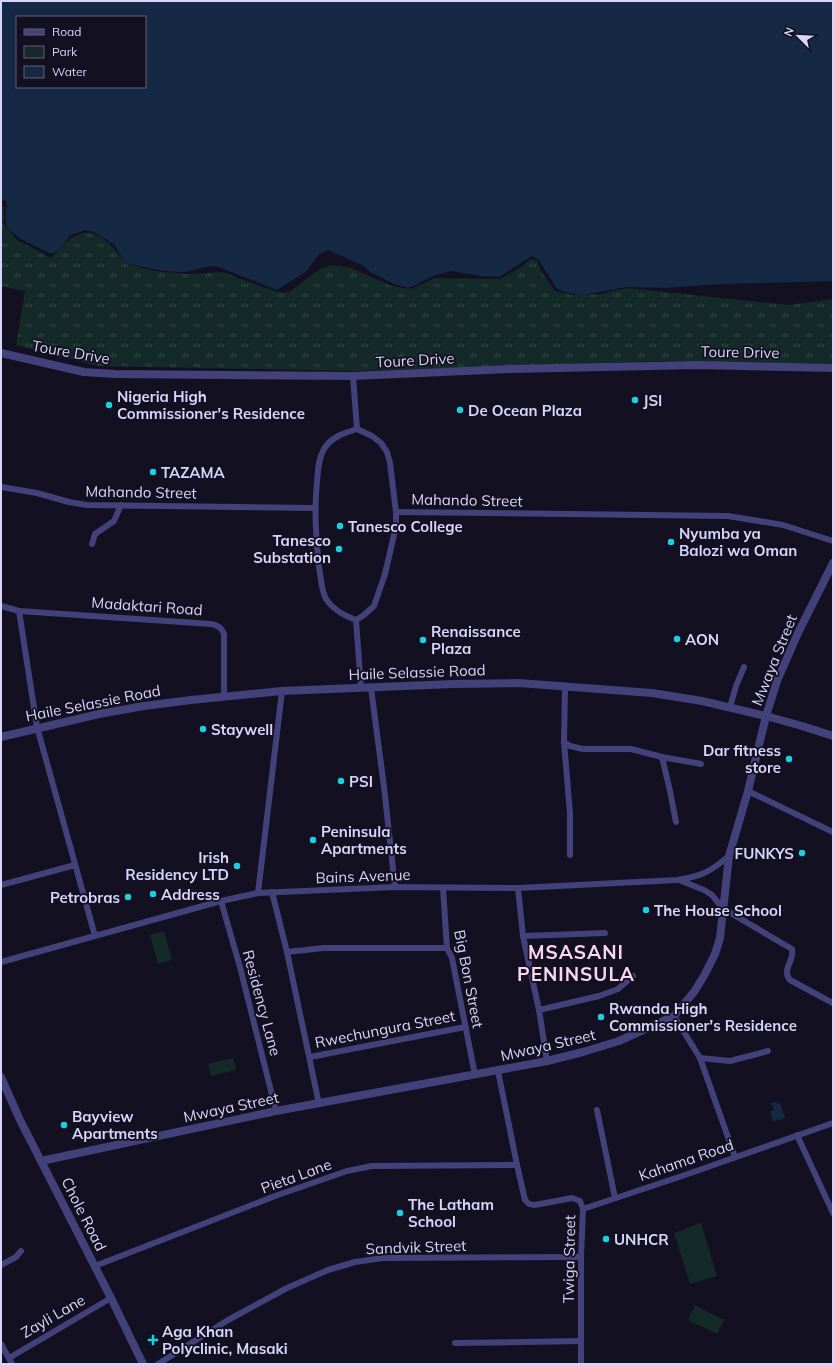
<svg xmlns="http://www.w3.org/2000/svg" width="834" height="1365" font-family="Mulish,sans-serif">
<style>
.grass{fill:url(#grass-tufts)}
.park{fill:#142a29}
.water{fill:#152945;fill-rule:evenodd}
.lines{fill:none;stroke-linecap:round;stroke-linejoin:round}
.minor{stroke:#42417a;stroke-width:6}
.tertiary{stroke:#42417a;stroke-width:8}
.poi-dot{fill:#1bd0df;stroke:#131021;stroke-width:1.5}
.labels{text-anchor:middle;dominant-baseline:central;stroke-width:3.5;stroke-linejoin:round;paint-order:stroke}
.street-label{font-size:15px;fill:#d8d5fa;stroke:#131021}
.poi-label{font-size:15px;font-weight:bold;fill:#d8d5fa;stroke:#131021;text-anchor:start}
.district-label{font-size:19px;font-weight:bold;letter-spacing:1px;fill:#fad7ee;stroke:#131021}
</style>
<defs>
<pattern id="grass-tufts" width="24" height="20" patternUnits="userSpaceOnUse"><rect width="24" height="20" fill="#142a29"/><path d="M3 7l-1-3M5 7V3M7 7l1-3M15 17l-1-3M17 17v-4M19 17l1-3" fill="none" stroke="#354849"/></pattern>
</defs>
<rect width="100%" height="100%" fill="#131021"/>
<path class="grass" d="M4 206V225L17 240 51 258C57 252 62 245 69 240 92 220 113 245 126 264L154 271 186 274 224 272 235 277 278 292H289L320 269 331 265 351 268 392 286 411 289 435 278 500 279 521 267 530 259 537 260 541 271 555 291 572 295 600 294 627 288 789 305 833 299V364L662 361 356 371 98 366 16 345 25 291 1 286V208Z"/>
<g class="park">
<path d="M164 931 172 960 158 964 150 935Z"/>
<path d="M233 1058 236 1070 211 1076 208 1064Z"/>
<path d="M701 1223 717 1276 690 1284 674 1233Z"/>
<path d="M695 1305 724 1320 717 1334 688 1320Z"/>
</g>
<g class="water">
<path d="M1 1H833V281L723 284 664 288 627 287 582 295 568 293 557 289 538 259 532 256 499 277 480 276 451 271 433 276 409 288 394 284 370 272 364 266 328 250 319 254 307 271 277 290 216 266C205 266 196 270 185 272 166 273 144 267 125 263L114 244 93 232 86 230 71 235 58 250 51 254 21 239 7 228 5 217 7 205 5 200 1 201ZM17 17H145V87H17Z"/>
<path d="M776 1102 777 1104 780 1103 785 1118 773 1122 770 1111 774 1110 771 1103Z"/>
</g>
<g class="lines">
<g class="minor">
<path d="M353 376 357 429"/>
<path d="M357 429 372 436 381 443 387 452 390 463 396 512V526L385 574 374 606 364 615 356 620C345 616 333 610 326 599 321 590 321 577 319 567 316 537 314 511 317 482 318 471 318 459 324 449 331 437 344 433 357 429Z"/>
<path d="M1 487 37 493 69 502 87 505 314 508"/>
<path d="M396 512 728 516 783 525 833 541"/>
<path d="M92 544 95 534 114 521 121 505"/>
<path d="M1 606 19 611 211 624C218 625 222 628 224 634V697"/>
<path d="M19 611 37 727 95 936"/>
<path d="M356 620 361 688"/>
<path d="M565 687 564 742 570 813V855"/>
<path d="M371 688 384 787 395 887"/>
<path d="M730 707 736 686 744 667"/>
<path d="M564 742 570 746 583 749H631L662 757 701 764"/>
<path d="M662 757 670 791 676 822"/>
<path d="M748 791 833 832"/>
<path d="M679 880 704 890 712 895 722 908 792 949C795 960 781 970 790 980L833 1003"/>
<path d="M1 885 75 865"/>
<path d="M443 888 447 948 452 958 475 1075"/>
<path d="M518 888 523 936 539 1010 547 1061"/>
<path d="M272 892 287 952 319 1104"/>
<path d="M258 893 282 691"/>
<path d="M221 901 240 967 276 1111"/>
<path d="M523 936 605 933"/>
<path d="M287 952 323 948H447"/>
<path d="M1 962 221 901 258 893 395 887 518 888 677 880C702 876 710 872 729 856"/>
<path d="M539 1010 599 996 618 989 633 976"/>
<path d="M674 1016 700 1058 735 1157"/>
<path d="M310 1057 465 1027"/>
<path d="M700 1058 730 1061 768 1051"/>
<path d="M498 1071 517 1165 525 1200 529 1204 535 1205 572 1198 580 1201 583 1209 581 1257V1364"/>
<path d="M597 1110 615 1198"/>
<path d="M797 1135 833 1213"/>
<path d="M583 1209 685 1175 833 1123"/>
<path d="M1 1265 16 1257 21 1251"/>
<path d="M95 1266 275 1196 347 1171 372 1166 517 1165"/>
<path d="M455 1343 581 1341"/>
<path d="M1 1344 12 1364"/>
<path d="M9 1358 111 1298"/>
<path d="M158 1364 228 1320 287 1288 328 1270 355 1262 383 1258 581 1257"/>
</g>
<g class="tertiary">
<path d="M1 353 84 372 115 374 353 376 511 369 697 365 833 368"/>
<path d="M1 737 99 714 144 706 191 700 282 691 453 684 519 683 652 693 702 701 766 716 802 726 833 736"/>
<path d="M1 1077 20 1120 111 1298 143 1364"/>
<path d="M41 1161 276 1111 547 1061 583 1052 619 1041 674 1016 694 992 705 974 715 954 720 938 729 856 748 791 766 716 777 681 798 633 833 563"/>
</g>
</g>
<g class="poi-dot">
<circle cx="635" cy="400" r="4"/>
<circle cx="109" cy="405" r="4"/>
<circle cx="460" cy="410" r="4"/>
<circle cx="153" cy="472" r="4"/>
<circle cx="340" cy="526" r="4"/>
<circle cx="671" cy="542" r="4"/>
<circle cx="339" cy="549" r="4"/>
<circle cx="677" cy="639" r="4"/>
<circle cx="423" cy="640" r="4"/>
<circle cx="203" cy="729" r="4"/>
<circle cx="789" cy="759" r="4"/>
<circle cx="341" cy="781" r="4"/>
<circle cx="313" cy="840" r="4"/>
<circle cx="802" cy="853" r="4"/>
<circle cx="237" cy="866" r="4"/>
<circle cx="153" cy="894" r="4"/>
<circle cx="128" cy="897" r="4"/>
<circle cx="646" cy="910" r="4"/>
<circle cx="601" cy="1017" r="4"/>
<circle cx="64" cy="1125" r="4"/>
<circle cx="400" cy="1213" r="4"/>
<circle cx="606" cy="1239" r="4"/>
<path d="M151 1334h4v4h4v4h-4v4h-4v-4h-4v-4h4z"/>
</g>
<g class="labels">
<g class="street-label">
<text transform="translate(71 352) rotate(10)">Toure Drive</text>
<text transform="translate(740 352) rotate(1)">Toure Drive</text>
<text transform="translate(415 360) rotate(-3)">Toure Drive</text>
<text transform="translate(141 492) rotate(1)">Mahando Street</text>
<text transform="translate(467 500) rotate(1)">Mahando Street</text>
<text transform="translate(147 606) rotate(4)">Madaktari Road</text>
<text transform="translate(774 660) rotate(-68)">Mwaya Street</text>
<text transform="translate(417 672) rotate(-2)">Haile Selassie Road</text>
<text transform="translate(93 703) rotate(-11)">Haile Selassie Road</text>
<text transform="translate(363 876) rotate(-2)">Bains Avenue</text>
<text transform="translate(469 979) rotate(79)">Big Bon Street</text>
<text transform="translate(262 1003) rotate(75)">Residency Lane</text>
<text transform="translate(385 1029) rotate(-11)">Rwechungura Street</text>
<text transform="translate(548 1045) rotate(-13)">Mwaya Street</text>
<text transform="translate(231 1107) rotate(-12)">Mwaya Street</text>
<text transform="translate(686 1160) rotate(-19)">Kahama Road</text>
<text transform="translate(296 1176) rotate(-20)">Pieta Lane</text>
<text transform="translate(84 1214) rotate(63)">Chole Road</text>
<text transform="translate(416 1247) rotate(-2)">Sandvik Street</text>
<text transform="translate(569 1259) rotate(-89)">Twiga Street</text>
<text transform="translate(53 1316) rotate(-30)">Zayli Lane</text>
</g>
<g class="poi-label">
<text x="117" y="396">Nigeria High<tspan x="117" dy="17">Commissioner's Residence</tspan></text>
<text x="643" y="400">JSI</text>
<text x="468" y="410">De Ocean Plaza</text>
<text x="161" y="472">TAZAMA</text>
<text x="348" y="526">Tanesco College</text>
<text x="679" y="533">Nyumba ya<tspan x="679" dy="17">Balozi wa Oman</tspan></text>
<text x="331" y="540" text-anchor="end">Tanesco<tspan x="331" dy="17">Substation</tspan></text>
<text x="431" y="631">Renaissance<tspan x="431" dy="17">Plaza</tspan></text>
<text x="685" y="639">AON</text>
<text x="211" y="729">Staywell</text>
<text x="781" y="750" text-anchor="end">Dar fitness<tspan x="781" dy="17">store</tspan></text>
<text x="349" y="781">PSI</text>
<text x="321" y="831">Peninsula<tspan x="321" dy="17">Apartments</tspan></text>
<text x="794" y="853" text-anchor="end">FUNKYS</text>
<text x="229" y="857" text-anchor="end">Irish<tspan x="229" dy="17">Residency LTD</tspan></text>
<text x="161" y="894">Address</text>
<text x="120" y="897" text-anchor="end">Petrobras</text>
<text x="654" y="910">The House School</text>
<text x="609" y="1008">Rwanda High<tspan x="609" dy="17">Commissioner's Residence</tspan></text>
<text x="72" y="1116">Bayview<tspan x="72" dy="17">Apartments</tspan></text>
<text x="408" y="1204">The Latham<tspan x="408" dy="17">School</tspan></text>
<text x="614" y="1239">UNHCR</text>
<text x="162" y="1331">Aga Khan<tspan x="162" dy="17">Polyclinic, Masaki</tspan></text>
</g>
<g class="district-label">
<text x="576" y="952">MSASANI<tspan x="576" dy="22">PENINSULA</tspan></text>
</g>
</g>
<rect width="834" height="1365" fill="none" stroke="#d8d5fa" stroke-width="4"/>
<rect x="16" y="16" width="130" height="72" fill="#131021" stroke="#625f78"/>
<rect x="24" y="29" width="20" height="6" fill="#42417a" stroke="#625f78"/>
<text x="52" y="36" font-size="12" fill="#d8d5fa">Road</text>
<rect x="24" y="46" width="20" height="12" fill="#142a29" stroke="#625f78"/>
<text x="52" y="56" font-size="12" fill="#d8d5fa">Park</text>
<rect x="24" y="66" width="20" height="12" fill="#152945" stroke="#625f78"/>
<text x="52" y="76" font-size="12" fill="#d8d5fa">Water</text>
<g transform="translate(798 36) rotate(294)" stroke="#131021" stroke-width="3" paint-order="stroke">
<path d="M0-3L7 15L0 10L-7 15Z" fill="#d8d5fa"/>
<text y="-6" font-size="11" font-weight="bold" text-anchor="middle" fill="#d8d5fa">N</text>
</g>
</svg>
